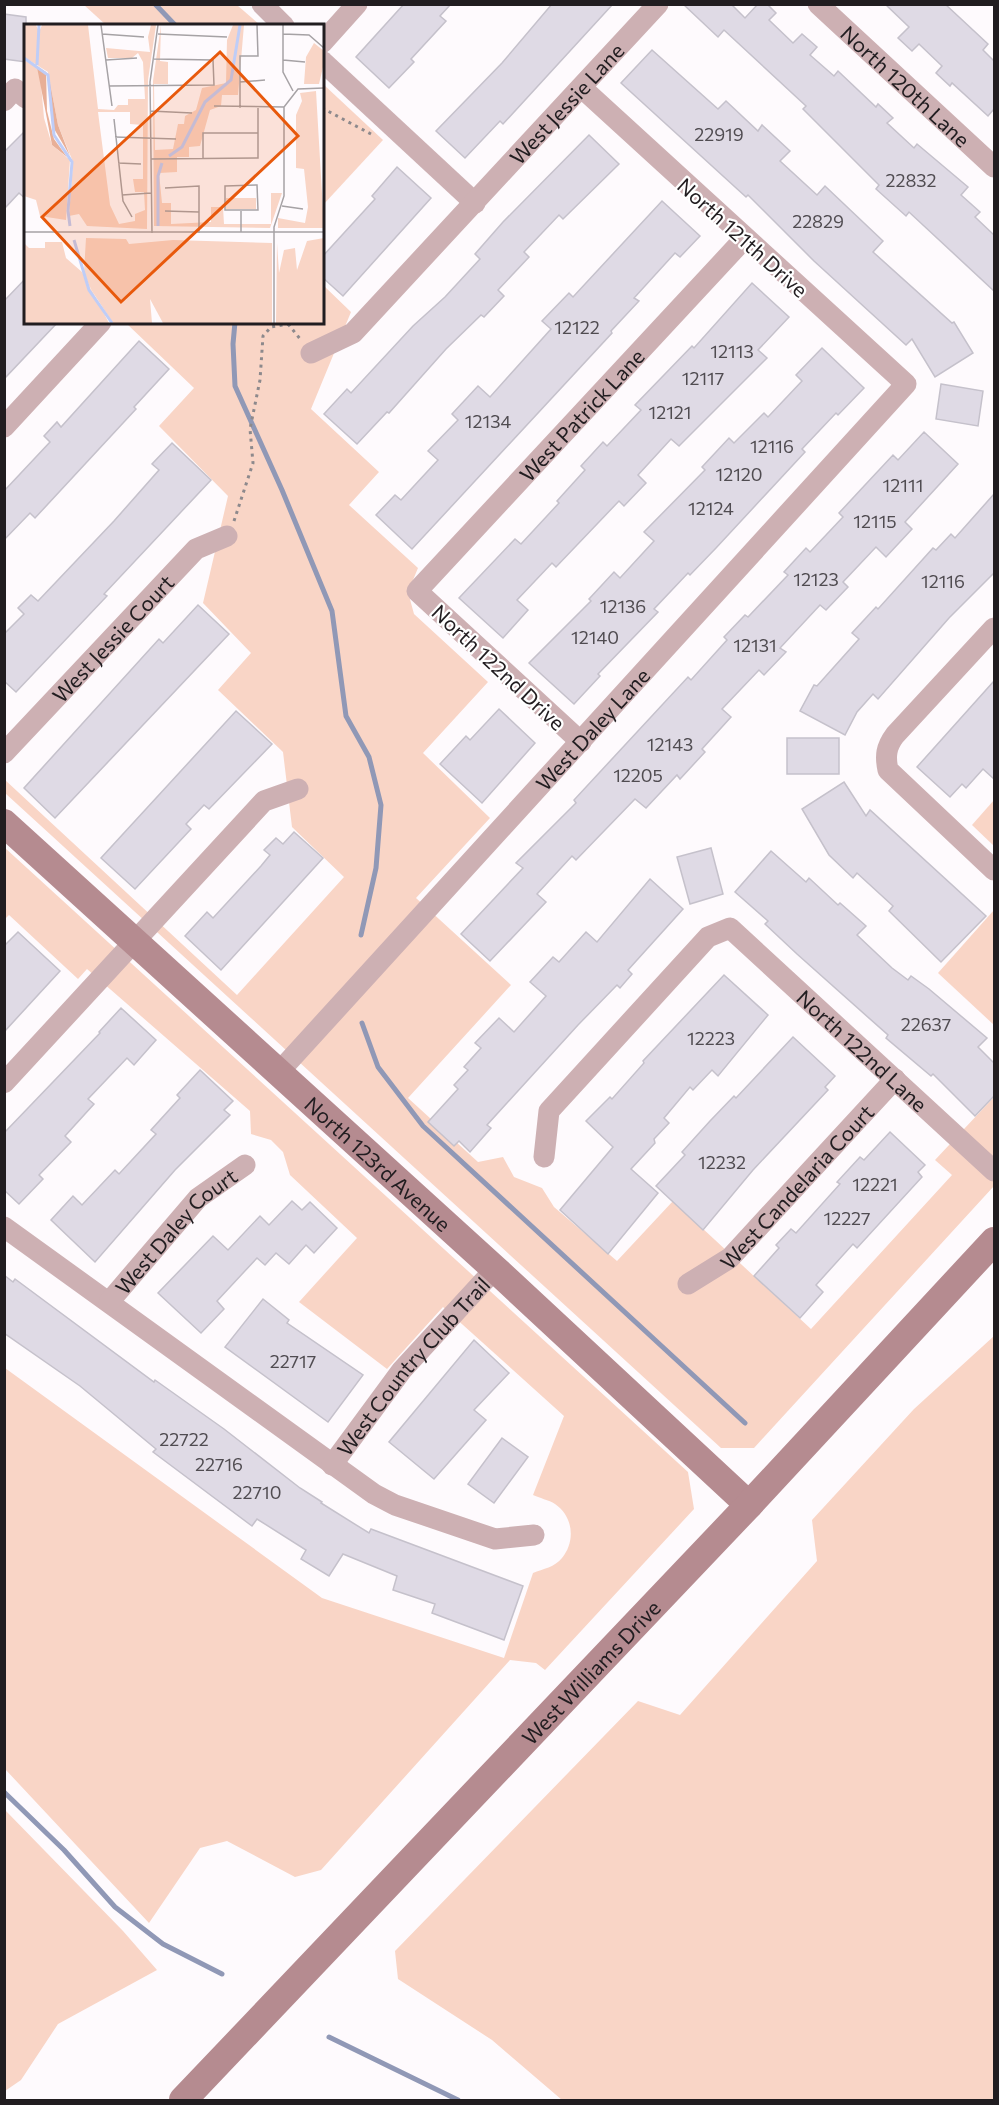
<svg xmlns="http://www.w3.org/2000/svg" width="999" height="2105" font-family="Commissioner,sans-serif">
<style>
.green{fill:#f9d5c6}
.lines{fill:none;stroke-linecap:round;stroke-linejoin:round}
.stream{stroke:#9098b6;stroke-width:5}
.building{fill:#dfdae5;stroke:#c5c1cb;stroke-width:1.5}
.path{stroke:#8d898c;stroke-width:3;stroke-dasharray:3 4.5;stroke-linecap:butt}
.street{stroke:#cdb0b3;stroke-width:21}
.secondary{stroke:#b58b90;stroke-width:28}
.labels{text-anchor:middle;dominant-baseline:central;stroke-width:4.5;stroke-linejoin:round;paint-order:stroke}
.number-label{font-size:18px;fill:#504c51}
.street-label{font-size:21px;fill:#211d20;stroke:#fff}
.inset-river{fill:none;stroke:#bfcdf7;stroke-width:3}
.inset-road{fill:none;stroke:#a6a2a5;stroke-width:1.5}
.view{fill:#e8590c;fill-opacity:0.15;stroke:#e8590c;stroke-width:3}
.inset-edge{fill:none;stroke:#211d20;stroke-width:3}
</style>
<rect width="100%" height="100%" fill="#fefafd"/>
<g class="green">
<path d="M84 5H237L260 25H106Z"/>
<path d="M323 84 383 140 323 205Z"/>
<path d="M323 285 351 312 311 409 379 472 349 505 418 568 408 592 414 614 488 682 423 753 490 818 416 898 511 985 408 1098 478 1162 503 1157 514 1177 542 1188 554 1207 617 1261 673 1201 811 1329 952 1175 935 1160 994 1097V1186L754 1448H721L5 793 4 779 237 995 344 877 292 827 283 752 218 690 251 653 203 603 228 496 159 426 194 388 127 324 322 322Z"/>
<path d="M994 800V846L972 825Z"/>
<path d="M4 847 688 1472 694 1509 545 1670 536 1663 510 1660 321 1870 295 1877 227 1841 200 1848 149 1923 5 1769V1368L322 1598 504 1658 533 1573C543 1569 555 1567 562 1558 576 1541 573 1516 555 1504 549 1500 539 1498 533 1495L564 1416 443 1307 387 1369 299 1302 357 1238 290 1175 283 1152 271 1140 251 1134 250 1111 87 969 78 979 9 915 5 919Z"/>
<path d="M994 910V1025L938 973Z"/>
<path d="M994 1336V2100H562L492 2040 398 1979 395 1951 638 1701 680 1715 817 1561 812 1520 914 1409Z"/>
<path d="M5 1810 123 1931 157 1970 58 2024 21 2080 5 2091Z"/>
</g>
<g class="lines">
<g class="stream">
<path d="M155 4 176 26"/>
<path d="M235 322 233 344 235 386 282 490 332 611 346 716 369 757 381 805 376 868 361 935"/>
<path d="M362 1023 378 1067 423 1126 745 1423"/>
<path d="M4 1792 64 1850 115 1907 163 1944 222 1974"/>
<path d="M329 2037 458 2100"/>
</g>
</g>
<g class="building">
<path d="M404 4H451L440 16 446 21 411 59 414 62 389 88 356 57Z"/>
<path d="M552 4H613L503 124 500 121 465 158 436 131 502 63Z"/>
<path d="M683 4H731L745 18 758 4H767L776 13 769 20 793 43 802 34 817 47 810 55 834 76 838 71 876 107 878 104 893 118 887 123 914 148 917 144 968 187 961 195 980 212 975 217 994 235V291L909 212 906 216 876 189 879 185 803 109 806 106 724 30 718 37Z"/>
<path d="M885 4H945L988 44 983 50 994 61V109L988 116 952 83 950 86 936 73 942 66 919 44 912 51 898 38 909 27Z"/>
<path d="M4 14 26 17V62L4 59Z"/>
<path d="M652 50 718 109 726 101 758 131 762 125 790 151 780 161 817 195 825 186 883 241 873 252 952 323 954 322 973 353 935 377 912 339 906 345 814 261 748 195 746 197 621 83Z"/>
<path d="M26 130V199L19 193 4 209V152Z"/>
<path d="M589 135 619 164 563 219 559 215 524 252 529 257 498 290 504 296 484 317 481 315 446 349 389 413 387 412 357 444 324 414 347 389 351 393 413 326 445 297 480 259 475 254 503 222Z"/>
<path d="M397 167 431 198 343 296 322 277V257L375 199 372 196Z"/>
<path d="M662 201 700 236 680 257 675 253 634 298 639 301 611 331 612 333 412 549 376 515 395 495 401 500 438 460 428 451 458 420 452 414 478 386 490 397 551 329 542 321 569 293 573 297Z"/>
<path d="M26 278V322H58L4 379V301Z"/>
<path d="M752 283 789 317 758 350 767 358 679 446 671 439 638 475 646 483 624 506 619 501 556 567 552 563 517 600 528 610 503 638 459 598 515 539 521 544 559 503 557 501 585 470 581 466 603 442 607 446 641 410 635 405 692 346 694 348Z"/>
<path d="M139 341 169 369 134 407 136 409 35 518 30 513 4 540V491L50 442 44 436 57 422 61 427Z"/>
<path d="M822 348 864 388 838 415 836 413 802 449 805 452 716 548 690 575 688 573 654 609 658 612 598 674 600 676 574 704 529 663 591 601 589 599 614 572 620 578 654 541 644 532 705 470 702 467 729 438 734 443 764 413 768 417 802 381 796 375Z"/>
<path d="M941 384 983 391 978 426 936 419Z"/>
<path d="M924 432 958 464 905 522 912 529 886 557 876 547 843 582 848 587 826 610 820 605 780 648 786 652 764 675 759 670 722 709 731 717 702 749 705 752 680 779 677 775 646 808 635 799 576 860 572 856 537 894 546 902 490 961 461 934 523 868 516 863 576 803 574 800 688 677 691 680 727 640 724 637 745 615 748 617 788 575 784 572 806 548 810 552 843 517 839 513 865 485 893 455 898 460Z"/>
<path d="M172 443 211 480 104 594 107 596 16 692 4 681V634L24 614 18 608 31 595 38 601 114 521 159 470 152 464Z"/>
<path d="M994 494V573L949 618 878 699 873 694 857 712 845 735 800 711 814 685 817 686 859 639 852 633 876 607 878 609 933 548 936 550 951 534 955 538Z"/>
<path d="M198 605 229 634 55 818 24 788 159 639 163 643Z"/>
<path d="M994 681V779L983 769 966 788 962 784 950 797 917 767Z"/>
<path d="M499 709 535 743 482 803 440 764 466 736 470 740Z"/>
<path d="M236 711 272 744 209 809 204 805 186 824 191 829 135 889 101 858Z"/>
<rect x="787" y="738" width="52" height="36"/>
<path d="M844 782 866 816 870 810 986 916 941 962 889 911 893 906 857 873 853 878 829 855 802 809Z"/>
<path d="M294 832 323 858 221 970 185 936 207 912 213 918 261 866 270 855 264 850 276 838 283 844Z"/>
<path d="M711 848 723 894 690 904 677 857Z"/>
<path d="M771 851 806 882 809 878 838 905 840 903 866 926 857 935 892 968 908 980 911 976 929 989 987 1038 978 1047 994 1063V1096L975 1116 933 1074 931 1076 886 1038 888 1035 797 954 765 924 768 921 735 892Z"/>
<path d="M650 879 683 909 628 970 632 974 620 988 617 985 578 1025 487 1125 491 1128 470 1152 459 1141 454 1146 428 1122 458 1089 454 1085 468 1070 464 1067 481 1048 475 1043 499 1018 514 1032 546 996 530 982 553 957 559 962 586 932 597 942Z"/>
<path d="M18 932 60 971 4 1032V946Z"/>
<path d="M724 975 768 1015 718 1076 712 1070 693 1090 690 1087 664 1118 669 1123 654 1139 655 1143 631 1169 658 1193 608 1254 560 1210 613 1147 586 1121 610 1097 612 1099 644 1063 643 1061Z"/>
<path d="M121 1008 156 1040 134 1065 127 1058 88 1099 94 1104 65 1136 71 1142 39 1175 43 1179 19 1204 4 1190V1133L100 1033 99 1032Z"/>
<path d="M793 1037 835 1076 825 1087 828 1090 753 1170 703 1230 656 1186 685 1155 682 1152 710 1121 734 1096 736 1098Z"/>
<path d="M200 1070 233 1101 224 1110 230 1115 175 1170 95 1262 51 1220 73 1196 82 1205 115 1170 119 1174 156 1134 151 1130 180 1098 177 1095Z"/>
<path d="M890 1132 925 1165 918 1172 922 1177 857 1248 853 1244 816 1285 823 1292 800 1318 754 1276 779 1248 776 1245 791 1229 796 1233 840 1184 837 1182 860 1157 864 1160Z"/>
<path d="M292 1201 302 1210 310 1202 337 1228 314 1253 306 1245 289 1264 276 1253 265 1265 257 1258 217 1301 224 1309 201 1333 158 1293 213 1236 228 1250 260 1216 269 1225Z"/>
<path d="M4 1275 13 1282 15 1279 154 1382 155 1380 224 1429 300 1488 322 1502 321 1503 369 1533 371 1529 523 1586 504 1640 432 1613 435 1604 393 1590 397 1576 343 1554 329 1576 301 1559 306 1550 257 1519 252 1526 153 1452 156 1449 80 1386 4 1333Z"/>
<path d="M263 1299 289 1320 287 1323 363 1375 328 1422 225 1347Z"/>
<path d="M474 1340 509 1373 474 1410 486 1420 434 1479 389 1442Z"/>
<path d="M502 1438 528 1457 494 1503 468 1484Z"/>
</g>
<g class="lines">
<g class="path">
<path d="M322 108 371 134"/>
<path d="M288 324 301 340"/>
<path d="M234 521 253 463 250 429 260 380 263 336 271 327 288 324"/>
</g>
<g class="street">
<path d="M262 4 284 26"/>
<path id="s1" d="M818 4 994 167"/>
<path d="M322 43 357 4"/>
<path d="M322 61 475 203"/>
<path d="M4 101 15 89 26 98"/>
<path id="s2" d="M311 353 353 333 658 4"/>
<path d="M4 427 101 322"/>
<path d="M994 628 895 735C886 747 885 756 888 770L994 870"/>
<path id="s3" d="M581 742 417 591 744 239"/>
<path id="s4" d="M4 753 196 549 227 536"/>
<path id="s5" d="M278 1073 906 384 582 88"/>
<path d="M4 1083 264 801 298 789"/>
<path id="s6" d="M544 1157 549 1111 708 937 730 928 994 1171"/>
<path d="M4 1227 374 1494 395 1505 495 1539 534 1535"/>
<path id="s7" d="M688 1284 730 1258 895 1079"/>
<path id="s8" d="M109 1302 198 1198 245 1165"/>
<path id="s9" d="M332 1465 402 1370 495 1269"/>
</g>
<g class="secondary">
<path id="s10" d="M4 823 495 1269 749 1505"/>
<path id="s11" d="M183 2100 749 1505 994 1241"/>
</g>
</g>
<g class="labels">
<g class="number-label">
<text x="719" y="134">22919</text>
<text x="911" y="180">22832</text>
<text x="818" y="221">22829</text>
<text x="577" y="327">12122</text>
<text x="732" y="351">12113</text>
<text x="703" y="378">12117</text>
<text x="670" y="412">12121</text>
<text x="488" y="421">12134</text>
<text x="772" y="446">12116</text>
<text x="739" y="474">12120</text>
<text x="903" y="485">12111</text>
<text x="711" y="508">12124</text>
<text x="875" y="521">12115</text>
<text x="816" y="579">12123</text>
<text x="943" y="581">12116</text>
<text x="623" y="606">12136</text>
<text x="595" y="637">12140</text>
<text x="755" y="645">12131</text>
<text x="670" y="744">12143</text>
<text x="638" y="775">12205</text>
<text x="926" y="1024">22637</text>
<text x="711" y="1038">12223</text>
<text x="722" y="1162">12232</text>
<text x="875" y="1184">12221</text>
<text x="847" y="1218">12227</text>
<text x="293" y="1361">22717</text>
<text x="184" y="1439">22722</text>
<text x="219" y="1464">22716</text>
<text x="257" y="1492">22710</text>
</g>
<g class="street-label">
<text stroke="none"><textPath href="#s1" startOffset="120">North 120th Lane</textPath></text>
<text stroke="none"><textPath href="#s2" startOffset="360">West Jessie Lane</textPath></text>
<text transform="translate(743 237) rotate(42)">North 121th Drive</text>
<text stroke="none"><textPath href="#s3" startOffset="464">West Patrick Lane</textPath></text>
<text stroke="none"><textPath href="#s4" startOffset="158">West Jessie Court</textPath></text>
<text transform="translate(499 667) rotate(43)">North 122nd Drive</text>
<text stroke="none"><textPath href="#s5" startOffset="466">West Daley Lane</textPath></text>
<text stroke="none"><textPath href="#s6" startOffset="486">North 122nd Lane</textPath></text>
<text stroke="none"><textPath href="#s10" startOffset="506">North 123rd Avenue</textPath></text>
<text stroke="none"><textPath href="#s7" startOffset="147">West Candelaria Court</textPath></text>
<text stroke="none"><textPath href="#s8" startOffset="98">West Daley Court</textPath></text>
<text stroke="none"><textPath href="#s9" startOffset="128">West Country Club Trail</textPath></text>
<text stroke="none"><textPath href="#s11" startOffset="591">West Williams Drive</textPath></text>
</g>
</g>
<g transform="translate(24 24)">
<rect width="300" height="300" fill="#fefafd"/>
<path d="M0 1H12L15 8 18 1H64L74 85 90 86 94 81H104V75H121L119 38 114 29 108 34H84L82 24 126 28 124 13 127 1H132L124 56 123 205 63 202 55 190 45 192 49 138 34 101 24 48 0 33ZM74 88H106V100L119 101V155H109L111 168H120L121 186 111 190V197L95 200 86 181ZM137 1 136 37 144 38V60H130L131 126 149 125 154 100H160L161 92 172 86 178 64 202 59 203 16 209 1H220L214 71H198L197 82 186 86 176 122 165 123V133H153V148L135 149 138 179H147V200L187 198V183H199L200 200H247V169H258L246 204 130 202 129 57ZM290 19 300 27V39L295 60H280L282 33ZM0 36 13 43 16 49 20 94 28 121 46 136 42 196 16 192 12 176 0 172ZM292 67 300 204H254V194L281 199 284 183 280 145 272 144V91L278 77 276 69ZM202 174H232V185H202ZM62 214 102 215 105 220 149 216 248 219V299H139L126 275 128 299H89L66 264 60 248ZM300 214V299H252L253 219 255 249 260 226 271 224 273 246 283 217ZM21 218H38L42 234 58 248 85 299H0V219L5 224H21Z" fill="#f9d5c6" fill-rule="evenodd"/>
<path d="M13 43 22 48 23 87 30 115 43 133 28 121ZM24 48 34 101 46 132 29 103Z" fill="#e8af97"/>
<path class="inset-river" d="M0 34 24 51 30 111 48 138 44 187 46 202M13 41 15 1M145 132 158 123 181 78 207 56 216 1M134 202V152L138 139M50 216 65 266 88 299"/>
<path class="inset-road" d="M77 1 88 82M259 1V48L269 67M78 10 120 13M134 10 203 13M259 10 285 11 300 24M82 36 113 34M259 36 281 38M216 58 241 56M85 62 190 61 189 36 130 35M190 82 260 83M216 84V32H234L233 1M126 87 168 89M300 90V116M90 95 99 177 108 193M91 113 152 115M127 135 234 134V84M179 135V109H234M94 139 117 140M201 162 233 161 234 186H201ZM141 164 175 162V209M98 171 127 169M258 182 279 185M141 187 175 188M217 187V208M0 208H300M128 209 126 58 134 1M250 299V203L260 172V83L274 65 300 64"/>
<path class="view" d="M196 28 274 112 97 278 18 193Z"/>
<rect width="300" height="300" class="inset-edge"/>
</g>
<rect width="999" height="2105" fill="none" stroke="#211d20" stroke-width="12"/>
</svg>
